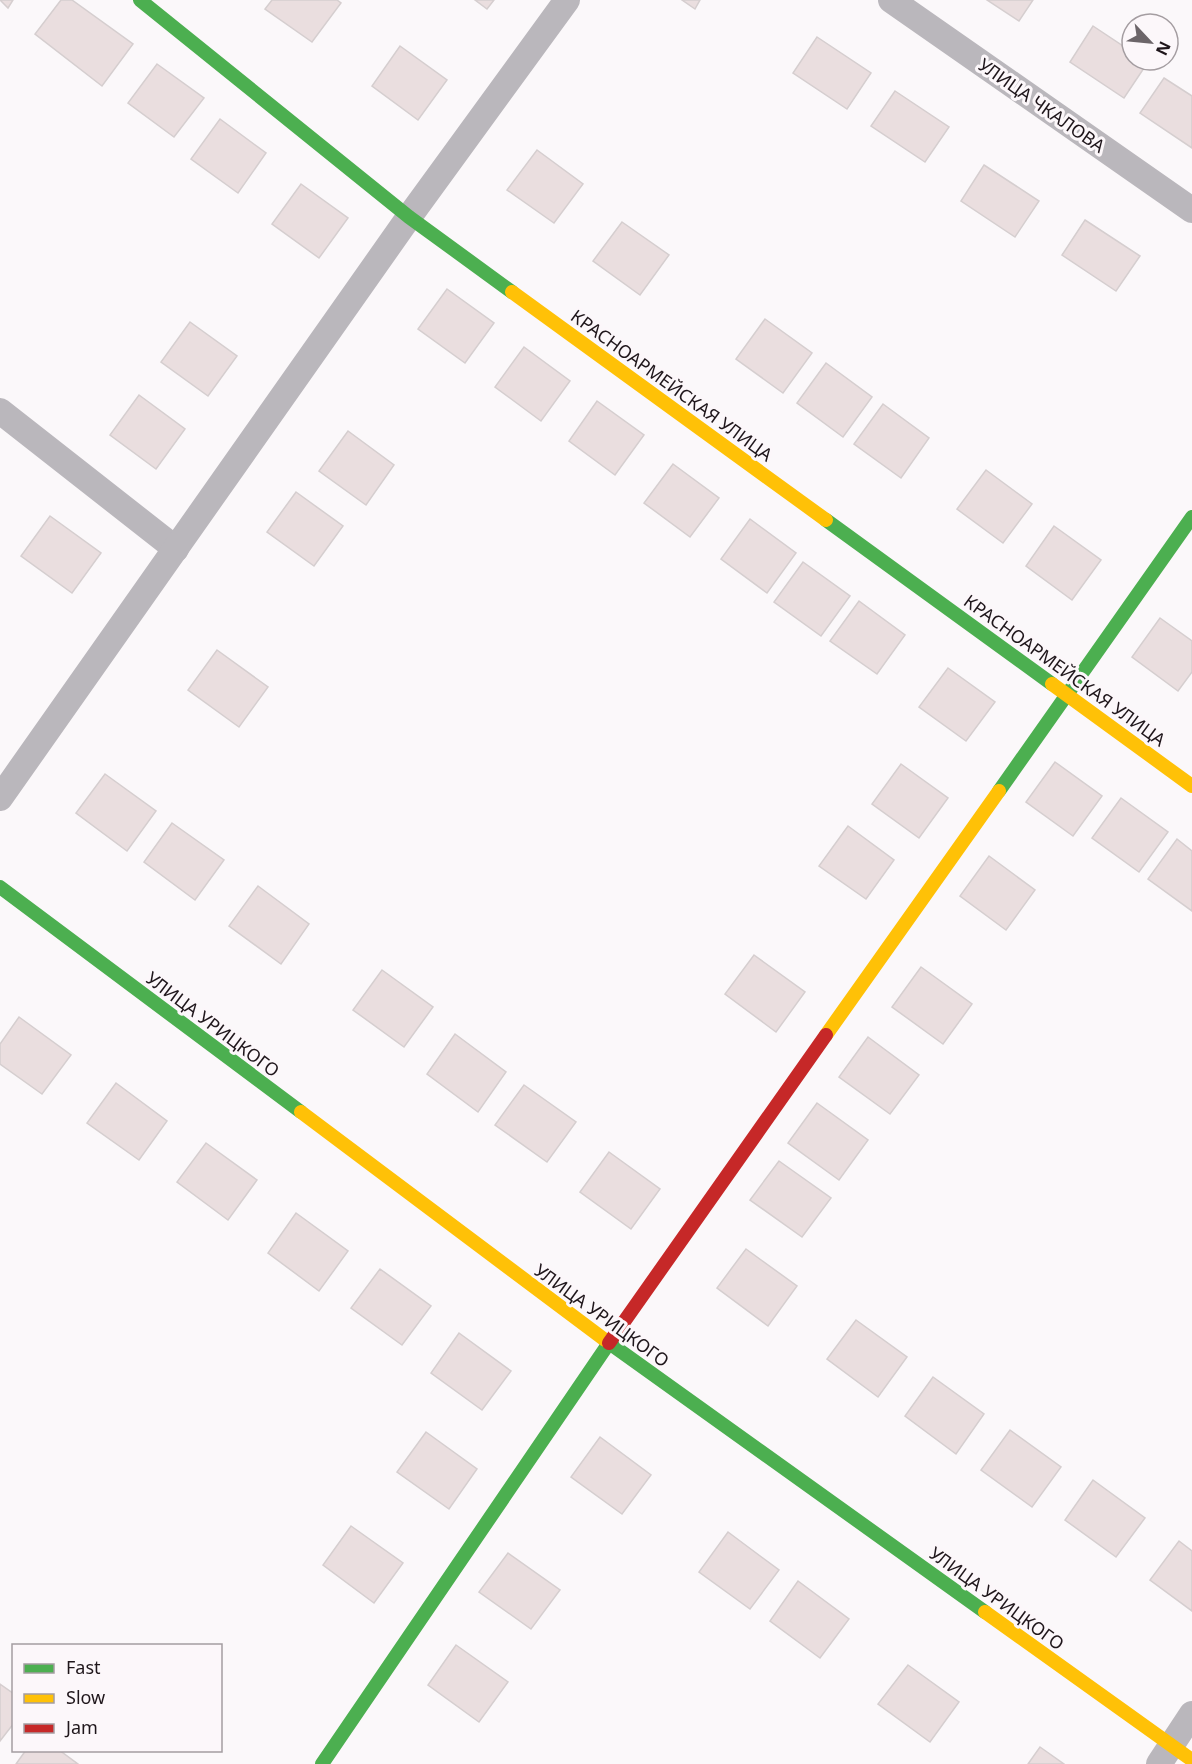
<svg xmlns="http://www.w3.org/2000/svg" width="1192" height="1764" font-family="'Noto Sans',sans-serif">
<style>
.building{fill:#eadedf;stroke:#d5cecf;stroke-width:1.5}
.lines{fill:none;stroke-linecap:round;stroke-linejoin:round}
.street{stroke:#bab7bc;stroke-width:26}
.fast{stroke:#4caf50;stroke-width:14}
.slow{stroke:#ffc107;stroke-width:14}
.jam{stroke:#c62828;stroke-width:14}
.labels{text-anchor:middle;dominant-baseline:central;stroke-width:6;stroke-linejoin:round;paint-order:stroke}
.street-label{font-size:18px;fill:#1f161b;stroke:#fcf7fa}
</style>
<rect width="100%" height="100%" fill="#fbf8fa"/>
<g class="building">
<path d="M0 0H13L8 8Z"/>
<path d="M61 0H72L133 44 102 86 35 34Z"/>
<path d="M272 0H337L341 3 312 42 265 9Z"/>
<path d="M475 0H494L487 9Z"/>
<path d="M682 0H700L695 9Z"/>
<path d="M987 0H1033L1019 21Z"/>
<path d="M1093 26 1132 52V60L1148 62 1124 98 1070 62Z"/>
<path d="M817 37 871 73 847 109 793 73Z"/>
<path d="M400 46 447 80 418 120 372 86Z"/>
<path d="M157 64 204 98 174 137 128 103Z"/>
<path d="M1164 78 1192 96V148L1140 113Z"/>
<path d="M895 91 949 127 925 162 871 126Z"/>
<path d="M220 119 266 153 238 193 191 159Z"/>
<path d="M537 150 583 184 554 223 507 190Z"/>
<path d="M984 165 1039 201 1015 237 961 201Z"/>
<path d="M301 184 348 218 319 258 272 224Z"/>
<path d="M1085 220 1140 256 1116 291 1062 255Z"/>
<path d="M622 222 669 255 640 295 593 261Z"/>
<path d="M447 289 494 323 465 363 418 329Z"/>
<path d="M765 319 812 353 783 393 736 359Z"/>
<path d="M190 322 237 356 208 396 161 362Z"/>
<path d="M524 347 570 381 541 421 495 387Z"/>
<path d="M826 363 872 397 843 437 797 403Z"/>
<path d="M139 395 185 429 156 469 110 435Z"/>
<path d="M597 401 644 435 615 475 569 441Z"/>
<path d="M883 404 929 438 901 478 854 444Z"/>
<path d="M348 431 394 465 366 505 319 471Z"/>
<path d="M673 464 719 498 690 537 644 503Z"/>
<path d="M986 470 1032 504 1003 543 957 509Z"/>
<path d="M296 492 343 526 314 566 267 532Z"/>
<path d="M50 516 101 553 72 593 21 556Z"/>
<path d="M750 519 796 553 767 593 721 559Z"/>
<path d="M1054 526 1101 560 1072 600 1026 566Z"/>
<path d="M803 562 850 596 821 636 774 602Z"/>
<path d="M859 601 905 635 877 674 830 641Z"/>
<path d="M1160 618 1192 641V672L1178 691 1132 657Z"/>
<path d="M217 650 268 687 239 727 188 690Z"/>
<path d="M948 668 995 702 966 741 919 707Z"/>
<path d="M1055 762 1102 796 1073 836 1026 802Z"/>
<path d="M901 764 948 798 919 838 872 804Z"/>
<path d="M105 774 156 811 127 851 76 813Z"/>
<path d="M1121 798 1168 832 1139 872 1092 838Z"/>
<path d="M172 823 224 860 195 900 144 862Z"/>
<path d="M848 826 894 860 866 899 819 866Z"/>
<path d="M1177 839 1192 851V911L1148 879Z"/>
<path d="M989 856 1035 890 1006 930 960 896Z"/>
<path d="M258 886 309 924 281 964 229 926Z"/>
<path d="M754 955 805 992 776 1032 725 994Z"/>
<path d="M921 967 972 1004 943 1044 892 1007Z"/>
<path d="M382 970 433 1007 404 1047 353 1010Z"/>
<path d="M19 1017 71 1055 42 1094 0 1064V1044Z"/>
<path d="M455 1034 506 1072 478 1112 427 1074Z"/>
<path d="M868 1037 919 1075 890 1114 839 1077Z"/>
<path d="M116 1083 167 1121 139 1160 87 1123Z"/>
<path d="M524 1085 576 1122 547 1162 495 1125Z"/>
<path d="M817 1103 868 1140 839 1180 788 1143Z"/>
<path d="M206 1143 257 1180 228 1220 177 1182Z"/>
<path d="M609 1152 660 1189 631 1229 580 1192Z"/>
<path d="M779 1161 831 1198 802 1237 750 1200Z"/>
<path d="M296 1213 348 1251 319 1291 268 1253Z"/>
<path d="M746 1249 797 1286 768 1326 717 1288Z"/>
<path d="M380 1269 431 1306 402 1345 351 1308Z"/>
<path d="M856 1320 907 1357 878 1397 827 1359Z"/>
<path d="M459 1333 511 1371 482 1410 431 1373Z"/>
<path d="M933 1377 984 1414 956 1454 905 1416Z"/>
<path d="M1010 1430 1061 1467 1032 1507 981 1470Z"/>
<path d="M426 1432 477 1469 449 1509 397 1472Z"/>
<path d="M600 1437 651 1475 622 1514 571 1477Z"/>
<path d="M1093 1480 1145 1518 1116 1557 1065 1520Z"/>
<path d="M351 1526 403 1563 374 1603 323 1565Z"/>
<path d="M728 1532 779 1570 750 1609 699 1572Z"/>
<path d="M1179 1541 1192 1551V1611L1150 1580Z"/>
<path d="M508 1553 560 1590 531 1629 479 1592Z"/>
<path d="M798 1581 849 1619 820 1658 770 1621Z"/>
<path d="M456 1645 508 1682 479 1722 428 1685Z"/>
<path d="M908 1665 959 1702 930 1742 878 1704Z"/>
<path d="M0 1684 14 1694V1723L0 1741Z"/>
<path d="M1040 1747 1064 1764H1028Z"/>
<path d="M26 1750H59L78 1764H16Z"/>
</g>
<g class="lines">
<g class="street">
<path d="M891 0 1192 210"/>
<path d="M0 411 176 549"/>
<path d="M0 798 409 217 567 0"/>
<path d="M1159 1764 1192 1714"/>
</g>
<g class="fast">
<path d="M140 0 409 217 512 292"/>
<path d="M826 520 1052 684"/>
<path d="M999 791 1192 517"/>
<path d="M0 887 301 1112"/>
<path d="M605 1340 985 1612"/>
<path d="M322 1764 609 1343"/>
</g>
<g class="slow">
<path d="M512 292 826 520"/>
<path d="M1052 684 1192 786"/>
<path d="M826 1035 999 791"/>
<path d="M301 1112 605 1340"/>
<path d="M985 1612 1192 1760"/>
</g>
<path class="jam" d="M609 1343 826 1035"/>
</g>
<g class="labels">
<g class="street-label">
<text transform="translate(1042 105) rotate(35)">УЛИЦА ЧКАЛОВА</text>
<text transform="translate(672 385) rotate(36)">КРАСНОАРМЕЙСКАЯ УЛИЦА</text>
<text transform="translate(1065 670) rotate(36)">КРАСНОАРМЕЙСКАЯ УЛИЦА</text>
<text transform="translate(213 1024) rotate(37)">УЛИЦА УРИЦКОГО</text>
<text transform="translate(602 1315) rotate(36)">УЛИЦА УРИЦКОГО</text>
<text transform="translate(997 1598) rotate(36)">УЛИЦА УРИЦКОГО</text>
</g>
</g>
<rect x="12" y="1644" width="210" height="108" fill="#fcf7fa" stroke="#a49da1" stroke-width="1.5"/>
<rect x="24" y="1664" width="30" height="9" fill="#4caf50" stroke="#a49da1" stroke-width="1.5"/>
<text x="66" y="1674" font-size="18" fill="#1f161b">Fast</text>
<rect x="24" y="1694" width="30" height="9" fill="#ffc107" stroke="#a49da1" stroke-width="1.5"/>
<text x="66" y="1704" font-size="18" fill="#1f161b">Slow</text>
<rect x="24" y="1724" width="30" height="9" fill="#c62828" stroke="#a49da1" stroke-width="1.5"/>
<text x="66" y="1734" font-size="18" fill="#1f161b">Jam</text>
<g transform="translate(1150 42) rotate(116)"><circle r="28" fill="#fcf7fa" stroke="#a49da1" stroke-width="1.5"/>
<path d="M0-4.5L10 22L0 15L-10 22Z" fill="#6c6569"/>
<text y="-9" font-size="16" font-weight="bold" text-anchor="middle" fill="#1f161b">N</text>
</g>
</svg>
